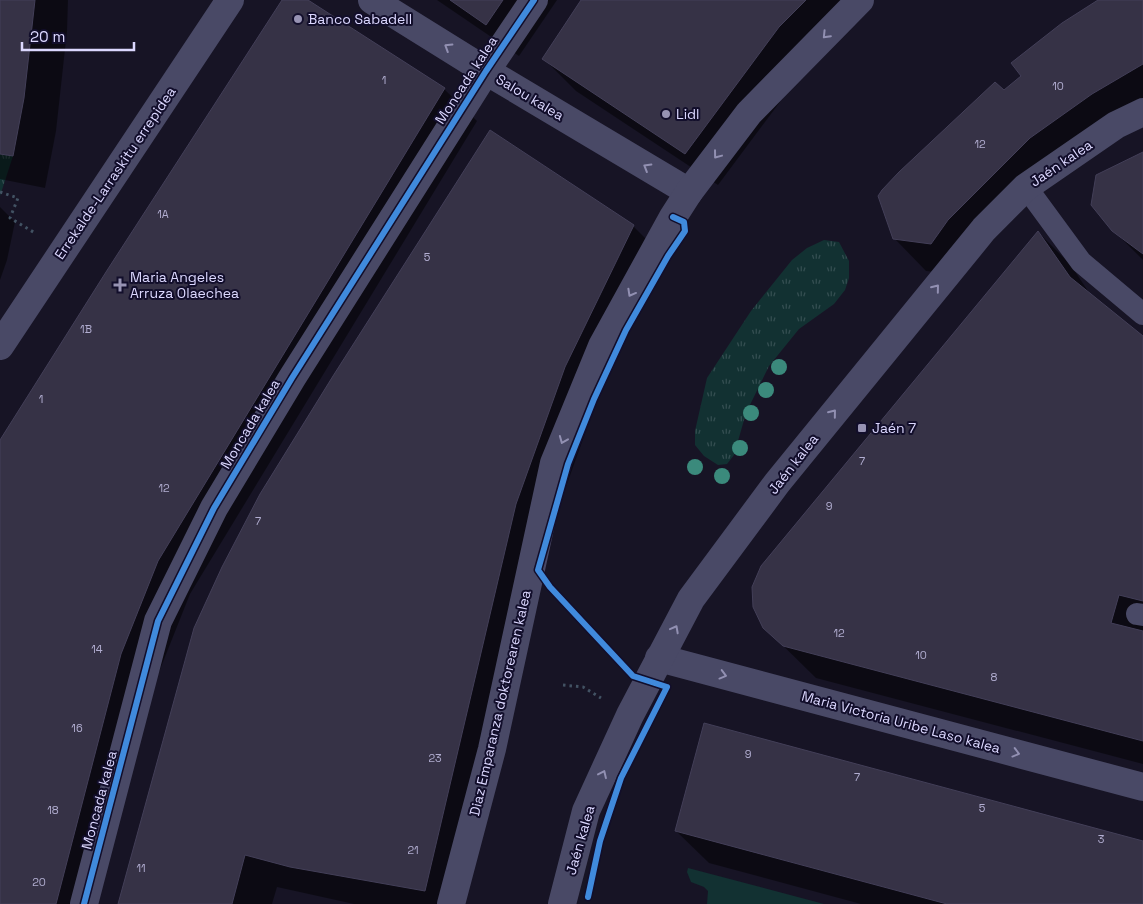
<svg xmlns="http://www.w3.org/2000/svg" width="1143" height="904" font-family="'Space Grotesk',sans-serif">
<style>
.grass{fill:#123132}
.park{fill:url(#park-tufts)}
.shadow{fill:#0007}
.building{fill:#363246;stroke:#433f58}
.lines{fill:none;stroke-linecap:round;stroke-linejoin:round}
.path{stroke:#425263;stroke-width:3;stroke-dasharray:2.5 4;stroke-linecap:butt}
.lane{stroke:#494966;stroke-width:22}
.street{stroke:#494966;stroke-width:28}
.cycleway-casing{stroke:#120e2b;stroke-width:9}
.cycleway{stroke:#408adc;stroke-width:6}
.tree{fill:#3b8a7c}
.oneway{stroke:#9290b2}
.poi-dot{fill:#9793b3;stroke:#120e2b;stroke-width:2}
.labels{text-anchor:middle;dominant-baseline:central;stroke-width:4;stroke-linejoin:round;paint-order:stroke}
.number-label{font-size:11px;fill:#b2aed1}
.poi-label{font-size:14px;fill:#dcd8ff;stroke:#120e2b;text-anchor:start}
.street-label{font-size:14px;fill:#dcd8ff;stroke:#120e2b}
</style>
<defs>
<pattern id="park-tufts" width="24" height="20" patternUnits="userSpaceOnUse" patternTransform="scale(1.25)"><rect width="24" height="20" fill="#123132"/><path d="M3 7l-1-3M5 7V3M7 7l1-3M15 17l-1-3M17 17v-4M19 17l1-3" fill="none" stroke="#344e51"/></pattern>
</defs>
<rect width="100%" height="100%" fill="#171425"/>
<path class="grass" d="M688 868 824 904H707L708 891 704 887 691 882 687 872Z"/>
<g class="park">
<path d="M0 154 13 156 0 196Z"/>
<path d="M824 240 839 242 849 261V278L845 290 834 304 799 329 769 366 746 413 734 455 727 464 718 465 704 456 695 445V431L707 378 751 311 792 260 807 248Z"/>
</g>
<g class="shadow">
<path d="M0 0H68L67 31 56 131 45 188 0 179Z"/>
<path d="M284 0H305L444 89 477 121 190 594 153 687 96 904H0V443Z"/>
<path d="M437 0H557L519 56Z"/>
<path d="M582 0H870L812 59 718 185 576 91 543 58Z"/>
<path d="M1101 0H1143V115L1062 170 976 257 964 275 926 271 894 238 1003 92 1023 76Z"/>
<path d="M1143 153V260L1113 230Z"/>
<path d="M0 207 15 222 7 260 0 280Z"/>
<path d="M633 226 665 258 597 400 548 537 461 904H354L277 887 272 904H120Z"/>
<path d="M1038 232 1070 264 1092 297 1143 338V764L816 678 764 627Z"/>
<path d="M676 831 1143 842V904H861L709 863Z"/>
</g>
<g class="building">
<path d="M0 0H35L24 98 13 156 0 154Z"/>
<path d="M282 0H308L445 88 158 561 121 654 56 904H0V440L106 272Z"/>
<path d="M450 0H503L486 25Z"/>
<path d="M581 0H806L779 27 685 154 542 59Z"/>
<path d="M1098 0H1143V64L1092 94 1030 138 948 220 931 244 893 239 878 196 882 190 899 172 995 82 1004 90 1021 76 1011 63 1062 23Z"/>
<path d="M490 130 634 225 565 367 516 504 425 891 290 867 245 855 232 904H118L194 628 222 567 260 494 333 376Z"/>
<path d="M1143 152V254L1112 231 1091 205 1096 175Z"/>
<path d="M1038 231 1070 277 1143 336V601L1119 595 1111 623 1143 631V741L783 646 763 628 753 607 752 587 761 566Z"/>
<path d="M704 723 1143 841V904H947L675 831Z"/>
</g>
<g class="lines">
<g class="path">
<path d="M0 192 18 198 10 218 35 233"/>
<path d="M563 685 583 687 601 698"/>
</g>
<g class="lane">
<path d="M1026 187 1081 262 1143 314"/>
<path d="M1137 614 1143 615"/>
</g>
<g class="street">
<path d="M372 0 486 71 689 192"/>
<path d="M0 346 230 0"/>
<path d="M659 658 1143 787"/>
<path d="M84 904 158 621 214 508 292 378 486 71 534 0"/>
<path d="M451 904 492 749 554 463 602 346 673 217 689 192 749 113 860 0"/>
<path d="M562 904 586 811 630 715 691 599 777 483 984 229 1026 187 1116 125 1143 112"/>
</g>
<g class="cycleway-casing">
<g id="cycleway">
<path d="M588 897 600 841 621 778 667 687 633 676 550 587 538 570 568 464 594 399 626 330 668 256 685 231 684 222 673 217"/>
<path d="M84 904 158 621 214 508 292 378 486 71 534 0"/>
</g>
</g>
<use href="#cycleway" class="cycleway"/>
</g>
<g class="tree">
<circle cx="779" cy="367" r="8"/>
<circle cx="766" cy="390" r="8"/>
<circle cx="751" cy="413" r="8"/>
<circle cx="740" cy="448" r="8"/>
<circle cx="695" cy="467" r="8"/>
<circle cx="722" cy="476" r="8"/>
</g>
<defs><path id="oneway-chevron" d="M-2-3.5L2.5 0L-2 3.5" fill="none" stroke-width="1.6" stroke-linecap="round" stroke-linejoin="round" transform="scale(1.25)"/></defs>
<g class="oneway">
<use href="#oneway-chevron" transform="translate(826 35) rotate(134)"/>
<use href="#oneway-chevron" transform="translate(448 47) rotate(-148)"/>
<use href="#oneway-chevron" transform="translate(717 155) rotate(127)"/>
<use href="#oneway-chevron" transform="translate(647 167) rotate(-149)"/>
<use href="#oneway-chevron" transform="translate(936 288) rotate(-51)"/>
<use href="#oneway-chevron" transform="translate(631 293) rotate(119)"/>
<use href="#oneway-chevron" transform="translate(833 413) rotate(-51)"/>
<use href="#oneway-chevron" transform="translate(563 440) rotate(112)"/>
<use href="#oneway-chevron" transform="translate(675 629) rotate(-62)"/>
<use href="#oneway-chevron" transform="translate(723 675) rotate(15)"/>
<use href="#oneway-chevron" transform="translate(1016 753) rotate(15)"/>
<use href="#oneway-chevron" transform="translate(603 774) rotate(-65)"/>
</g>
<g class="poi-dot">
<circle cx="298" cy="19" r="5"/>
<circle cx="666" cy="114" r="5"/>
<path d="M117.5 277.5h5v5h5v5h-5v5h-5v-5h-5v-5h5z"/>
<rect x="857" y="423" width="10" height="10" rx="2.5"/>
</g>
<g class="labels">
<g class="number-label">
<text x="384" y="80">1</text>
<text x="1058" y="86">10</text>
<text x="980" y="144">12</text>
<text x="163" y="214">1A</text>
<text x="427" y="257">5</text>
<text x="86" y="329">1B</text>
<text x="41" y="399">1</text>
<text x="862" y="461">7</text>
<text x="164" y="488">12</text>
<text x="829" y="506">9</text>
<text x="258" y="521">7</text>
<text x="839" y="633">12</text>
<text x="97" y="649">14</text>
<text x="921" y="655">10</text>
<text x="994" y="677">8</text>
<text x="77" y="728">16</text>
<text x="748" y="754">9</text>
<text x="435" y="758">23</text>
<text x="857" y="777">7</text>
<text x="982" y="808">5</text>
<text x="53" y="810">18</text>
<text x="1101" y="839">3</text>
<text x="413" y="850">21</text>
<text x="141" y="868">11</text>
<text x="39" y="882">20</text>
</g>
<g class="poi-label">
<text x="308" y="19">Banco Sabadell</text>
<text x="676" y="114">Lidl</text>
<text x="130" y="277">Maria Angeles<tspan x="130" dy="16">Arruza Olaechea</tspan></text>
<text x="872" y="428">Jaén 7</text>
</g>
<g class="street-label">
<text transform="translate(466 80) rotate(-57)">Moncada kalea</text>
<text transform="translate(530 97) rotate(31)">Salou kalea</text>
<text transform="translate(1061 163) rotate(-34)">Jaén kalea</text>
<text transform="translate(115 173) rotate(-56)">Errekalde-Larraskitu errepidea</text>
<text transform="translate(250 424) rotate(-59)">Moncada kalea</text>
<text transform="translate(793 464) rotate(-52)">Jaén kalea</text>
<text transform="translate(500 703) rotate(-77)">Diaz Emparanza doktorearen kalea</text>
<text transform="translate(901 722) rotate(15)">Maria Victoria Uribe Laso kalea</text>
<text transform="translate(99 800) rotate(-75)">Moncada kalea</text>
<text transform="translate(580 840) rotate(-74)">Jaén kalea</text>
</g>
</g>
<path d="M22 42v8h112v-8" fill="none" stroke="#dcd8ff" stroke-width="2.5"/>
<text x="30" y="42" font-size="15" fill="#dcd8ff" stroke="#120e2b" stroke-width="4" paint-order="stroke">20 m</text>
</svg>
